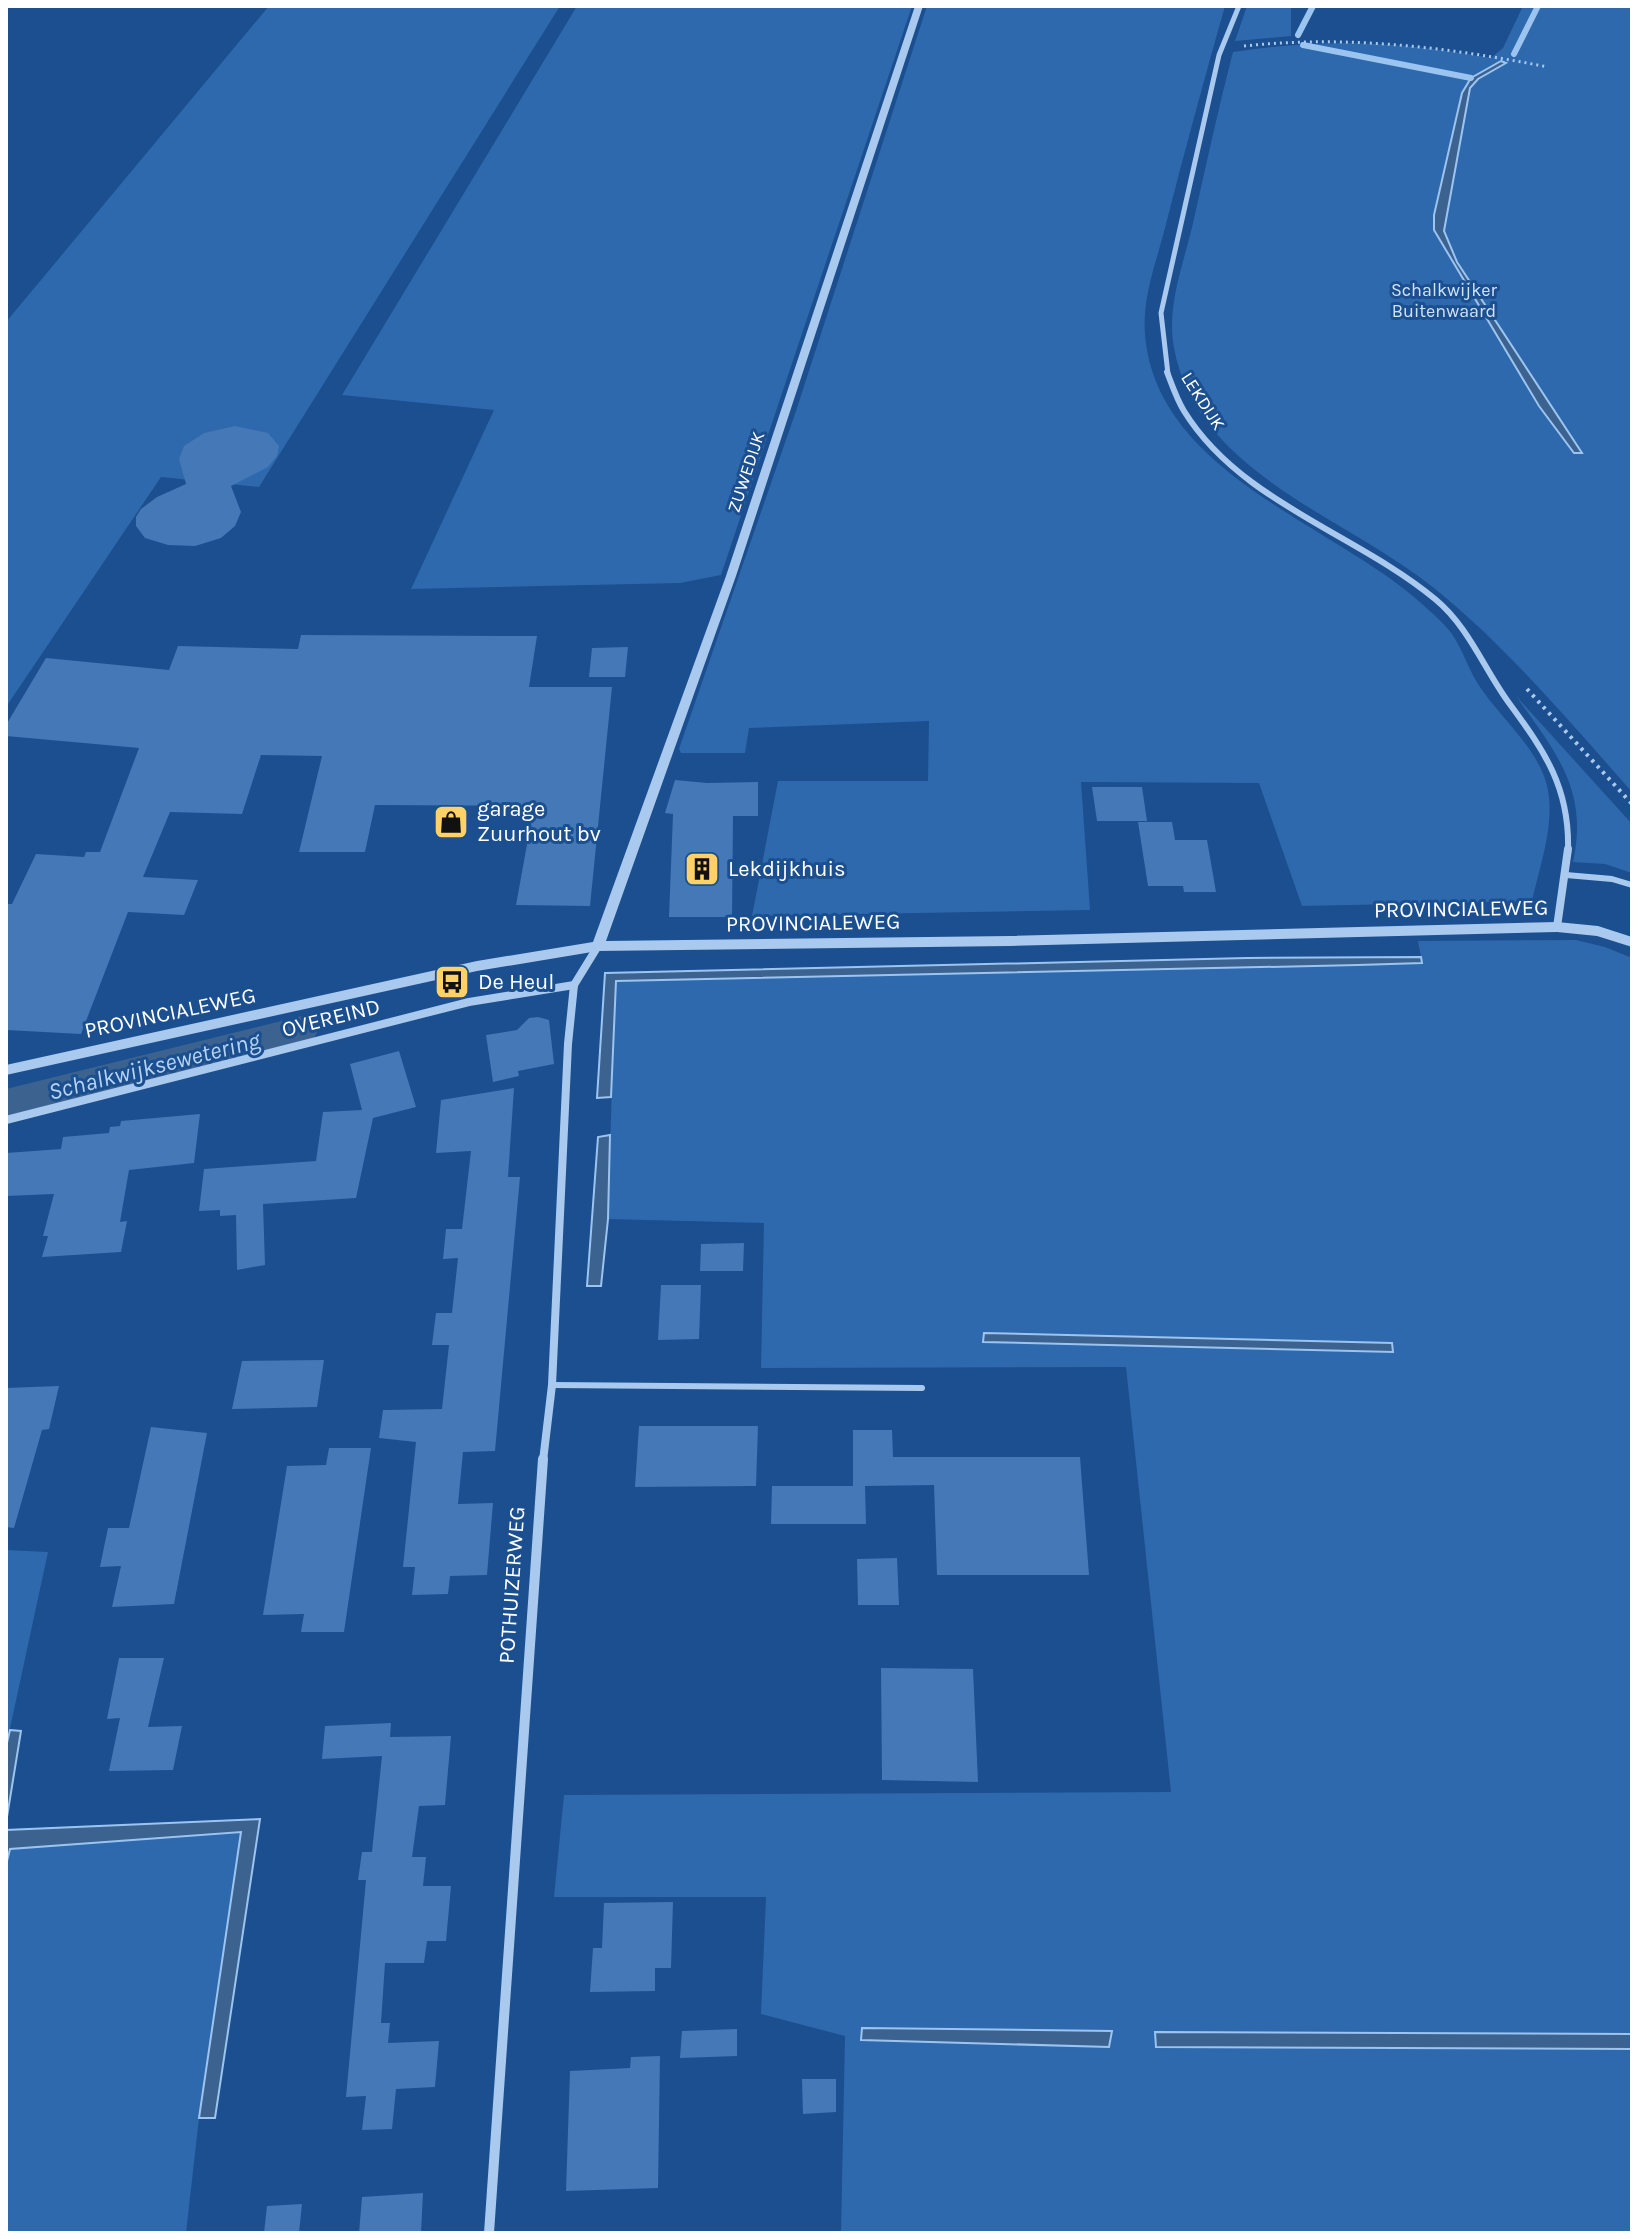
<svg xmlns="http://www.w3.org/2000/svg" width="1638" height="2239" font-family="Karla,sans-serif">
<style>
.green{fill:#2e69ad}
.water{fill:#3c6290;stroke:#9cc4f0;stroke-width:2}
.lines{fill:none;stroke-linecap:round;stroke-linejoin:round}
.stream{stroke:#9cc4f0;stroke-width:6}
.canal{fill:#3c6290;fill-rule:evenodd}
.building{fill:#4478b7}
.path-far1{stroke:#a9c9ee;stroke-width:3;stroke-dasharray:2 4;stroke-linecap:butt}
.path{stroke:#a9c9ee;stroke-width:4;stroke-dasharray:3 5;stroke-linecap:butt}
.service{stroke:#a9c9ee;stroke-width:6}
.minor-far3{stroke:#a9c9ee;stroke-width:5}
.minor-far2{stroke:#a9c9ee;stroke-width:6}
.minor-far1{stroke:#a9c9ee;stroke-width:8}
.minor{stroke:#a9c9ee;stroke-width:10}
.tertiary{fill:#a9c9ee;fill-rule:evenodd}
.labels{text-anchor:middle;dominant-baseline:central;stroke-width:6;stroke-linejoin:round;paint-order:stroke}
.far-park-label{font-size:18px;fill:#cfe3fa;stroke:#1b4f8f}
.far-street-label{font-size:18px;fill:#fff;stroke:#1b4f8f}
.poi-label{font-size:22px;fill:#fff;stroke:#1b4f8f;text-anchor:start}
.street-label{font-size:22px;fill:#fff;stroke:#1b4f8f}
.water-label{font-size:24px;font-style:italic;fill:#b5d3f5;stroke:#1b4f8f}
</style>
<rect width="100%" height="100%" fill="#1b4f8f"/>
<g class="green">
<path d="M269 6H560L259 487 161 477 6 707V322Z"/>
<path d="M577 6H912L721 575 680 583 411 589 494 410 342 395Z"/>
<path d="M927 6H1225C1204 80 1184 153 1165 228 1156 263 1142 298 1145 334 1156 474 1334 524 1422 604 1432 613 1444 623 1452 634 1463 650 1469 671 1480 687 1501 718 1535 746 1546 782 1557 819 1540 865 1532 901L1302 906 1259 783 1081 782 1090 910 752 916 778 781H928L929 721 749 728 745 753H681L679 749 796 411Z"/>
<path d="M1247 6H1291V36L1235 41Z"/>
<path d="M1523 6H1632V792C1570 722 1507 647 1434 588 1346 517 1197 473 1174 348 1166 306 1184 263 1193 223 1206 166 1218 109 1233 52 1324 38 1400 41 1491 58L1503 48Z"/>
<path d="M1516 696 1632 824V873L1605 864 1573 862C1589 789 1555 752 1516 696Z"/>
<path d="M1576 940 1605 947 1632 958V2233H841L845 2036 761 2014 766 1897H554L564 1795 1171 1792 1126 1367 761 1368 764 1223 608 1219 615 981 1422 963 1418 941Z"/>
<path d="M6 1550 48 1552 6 1747Z"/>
<path d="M241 1831 199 2118 186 2233H6V1865L10 1849Z"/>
</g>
<g class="water">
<path d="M1501 61 1506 63 1478 79 1470 88 1444 231 1457 262 1582 453H1574L1539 406 1434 230V215L1462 93 1471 78Z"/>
<path d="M1421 957 1422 963 1358 965 616 981 611 1097 597 1098 605 973 1247 958Z"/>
<path d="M610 1135 608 1219 601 1286H587L598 1137Z"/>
<path d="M984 1333 1392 1343 1393 1352 983 1342Z"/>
<path d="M10 1730 21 1731 6 1823V1747Z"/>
<path d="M260 1819 215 2118H199L241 1832 10 1849 6 1865V1830Z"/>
<path d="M862 2028 1112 2031 1109 2047 861 2040Z"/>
<path d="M1155 2032 1632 2034V2049L1156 2047Z"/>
</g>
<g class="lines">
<g class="stream">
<path d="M1298 35 1313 6"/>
<path d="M1303 45 1471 78"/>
<path d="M1514 54 1538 6"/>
</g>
<path class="canal" d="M302 1016 314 1020 319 1029 314 1038 6 1117V1089Z"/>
</g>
<g class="building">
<path d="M235 426 268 433 279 446 277 456 268 467 231 486 241 512 235 526 221 538 195 546 168 545 145 538 136 526V517L141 509 157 497 186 484 179 459 184 446 204 433Z"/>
<path d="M301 635 537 636 529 687H612L590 906 516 905 534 806 375 805 365 852H299L322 756 261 755 242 814 170 812 143 877 198 880 184 915 128 912 81 1034 6 1030V904H12L36 854 84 857 86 852H100L139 748 6 736V725L46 658 169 670 178 646 298 649Z"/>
<path d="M628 647 625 677H589L592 648Z"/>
<path d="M675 780 707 783 758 782V816H733L732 917H669L673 814 665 813Z"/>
<path d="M1092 787H1142L1147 821H1097Z"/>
<path d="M1138 822H1172L1175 840H1207L1216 892H1184L1183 886H1148Z"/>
<path d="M538 1017 549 1020 554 1064 518 1071 519 1076 493 1082 486 1035 517 1030 529 1018Z"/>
<path d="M399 1051 416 1107 373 1118 356 1198 263 1204 265 1265 237 1270 236 1215 220 1216V1210L199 1211 204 1169 316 1161 323 1112 362 1110 350 1064Z"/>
<path d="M514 1088 508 1177H520L495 1451 463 1452 458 1504 493 1503 487 1575 450 1576 448 1594 412 1595 415 1567H403L416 1442 379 1438 383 1410 442 1409 449 1345H432L436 1313H452L458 1258 443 1259 446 1229H462L471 1151 436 1153 441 1100Z"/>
<path d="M200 1114 194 1163 129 1170 120 1222 127 1221 121 1252 42 1257 48 1236H43L54 1194 6 1196V1153L61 1149 63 1137 109 1133 110 1127 120 1126 121 1121Z"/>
<path d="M744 1243 743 1271H700L701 1244Z"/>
<path d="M661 1285H701L699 1339 658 1340Z"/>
<path d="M324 1360 317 1407 232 1409 242 1361Z"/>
<path d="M59 1386 49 1429 42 1430 14 1528 6 1527V1388Z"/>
<path d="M639 1426H758L756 1486 635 1487Z"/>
<path d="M151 1427 207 1433 174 1604 112 1607 121 1566 100 1567 104 1547 108 1528H129Z"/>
<path d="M853 1430H892L893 1457H1080L1089 1575H937L934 1485 865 1486 866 1524H771L772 1486H853Z"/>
<path d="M329 1448H371L344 1632H301L304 1614 263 1615 287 1466 326 1465Z"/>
<path d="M897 1558 899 1605H858L857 1559Z"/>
<path d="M119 1658H164L148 1727 182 1726 173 1770 109 1771 120 1718 107 1719Z"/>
<path d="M881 1668 973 1669 978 1782 882 1780Z"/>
<path d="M391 1723 390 1737 451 1736 445 1805 419 1806 412 1857H426L423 1886H451L446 1941H427L424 1963H385L381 2023H390L388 2043 439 2041 435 2087 396 2089 392 2129 362 2130 366 2096 346 2097 366 1880H358L362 1852H372L382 1756 322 1759 325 1726Z"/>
<path d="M673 1902 671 1968H655V1991L590 1992 593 1948H602L604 1903Z"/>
<path d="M737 2029V2056L680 2058 682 2031Z"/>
<path d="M660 2056 658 2188 566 2191 570 2071 630 2068 631 2057Z"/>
<path d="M802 2079H836V2112L803 2114Z"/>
<path d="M423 2193 421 2233H359L362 2197Z"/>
<path d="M302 2204 299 2233H264L267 2206Z"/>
</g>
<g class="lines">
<path class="path-far1" d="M1244 46C1348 35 1446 47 1548 67"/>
<path class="path" d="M1527 689 1632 804"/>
<g class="service">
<path d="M1566 875 1612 879 1632 885"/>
<path d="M552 1385 922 1388"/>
</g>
<path class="minor-far3" d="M1168 374 1161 313 1219 55 1239 6"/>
<path class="minor-far2" d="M1167 372C1172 385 1177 400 1184 411 1240 502 1357 534 1435 599 1469 627 1484 669 1509 703 1545 752 1570 788 1568 851"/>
<g class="minor-far1">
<path d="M1557 927 1568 849"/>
<path d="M6 1120 469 1002 574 985"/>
<path d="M543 1461 552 1385 568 1044 574 985 598 946"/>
</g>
<path class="minor" d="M489 2233 543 1459"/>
<path class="tertiary" d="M915 6H923L736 576 606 941 1010 936 1557 922 1598 926 1632 937V947L1597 936 1557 932 1010 946 598 951 477 971 6 1075V1065L477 961 593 942 726 576Z"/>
</g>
<defs>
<g id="shop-square" transform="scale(1.8)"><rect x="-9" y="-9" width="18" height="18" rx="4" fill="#ffd166" stroke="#1b4f8f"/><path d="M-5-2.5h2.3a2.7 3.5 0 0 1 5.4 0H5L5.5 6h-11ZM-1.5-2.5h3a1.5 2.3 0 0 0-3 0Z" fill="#111"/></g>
<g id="building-square" transform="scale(1.8)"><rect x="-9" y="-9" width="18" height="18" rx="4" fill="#ffd166" stroke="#1b4f8f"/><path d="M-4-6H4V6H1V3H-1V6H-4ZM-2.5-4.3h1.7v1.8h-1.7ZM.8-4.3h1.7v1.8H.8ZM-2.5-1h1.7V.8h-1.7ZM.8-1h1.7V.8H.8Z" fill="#111"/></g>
<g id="bus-square" transform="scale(1.8)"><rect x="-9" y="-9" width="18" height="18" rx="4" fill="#ffd166" stroke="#1b4f8f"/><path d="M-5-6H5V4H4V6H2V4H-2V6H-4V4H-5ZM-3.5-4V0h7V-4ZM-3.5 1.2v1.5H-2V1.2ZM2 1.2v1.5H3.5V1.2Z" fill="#111"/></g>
</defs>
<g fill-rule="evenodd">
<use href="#shop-square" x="451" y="822"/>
<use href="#building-square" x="702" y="869"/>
<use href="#bus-square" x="452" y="982"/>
</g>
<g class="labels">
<g class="far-park-label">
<text x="1444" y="290">Schalkwijker<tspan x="1444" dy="21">Buitenwaard</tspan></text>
</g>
<g class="far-street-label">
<text transform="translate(1203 401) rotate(57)">LEKDIJK</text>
<text transform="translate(746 472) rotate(-72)">ZUWEDIJK</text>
</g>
<g class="poi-label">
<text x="477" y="809">garage<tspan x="477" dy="25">Zuurhout bv</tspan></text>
<text x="728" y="869">Lekdijkhuis</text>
<text x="478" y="982">De Heul</text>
</g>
<g class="street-label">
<text transform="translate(1461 909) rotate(-1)">PROVINCIALEWEG</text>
<text transform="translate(813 923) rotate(-1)">PROVINCIALEWEG</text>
<text transform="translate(170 1013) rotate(-12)">PROVINCIALEWEG</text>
<text transform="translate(331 1018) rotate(-14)">OVEREIND</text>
<text transform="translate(512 1585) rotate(-86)">POTHUIZERWEG</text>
</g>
<g class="water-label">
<text transform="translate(154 1066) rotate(-14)">Schalkwijksewetering</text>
</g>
</g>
<rect width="1638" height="2239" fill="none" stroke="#ffffff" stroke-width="16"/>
</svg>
